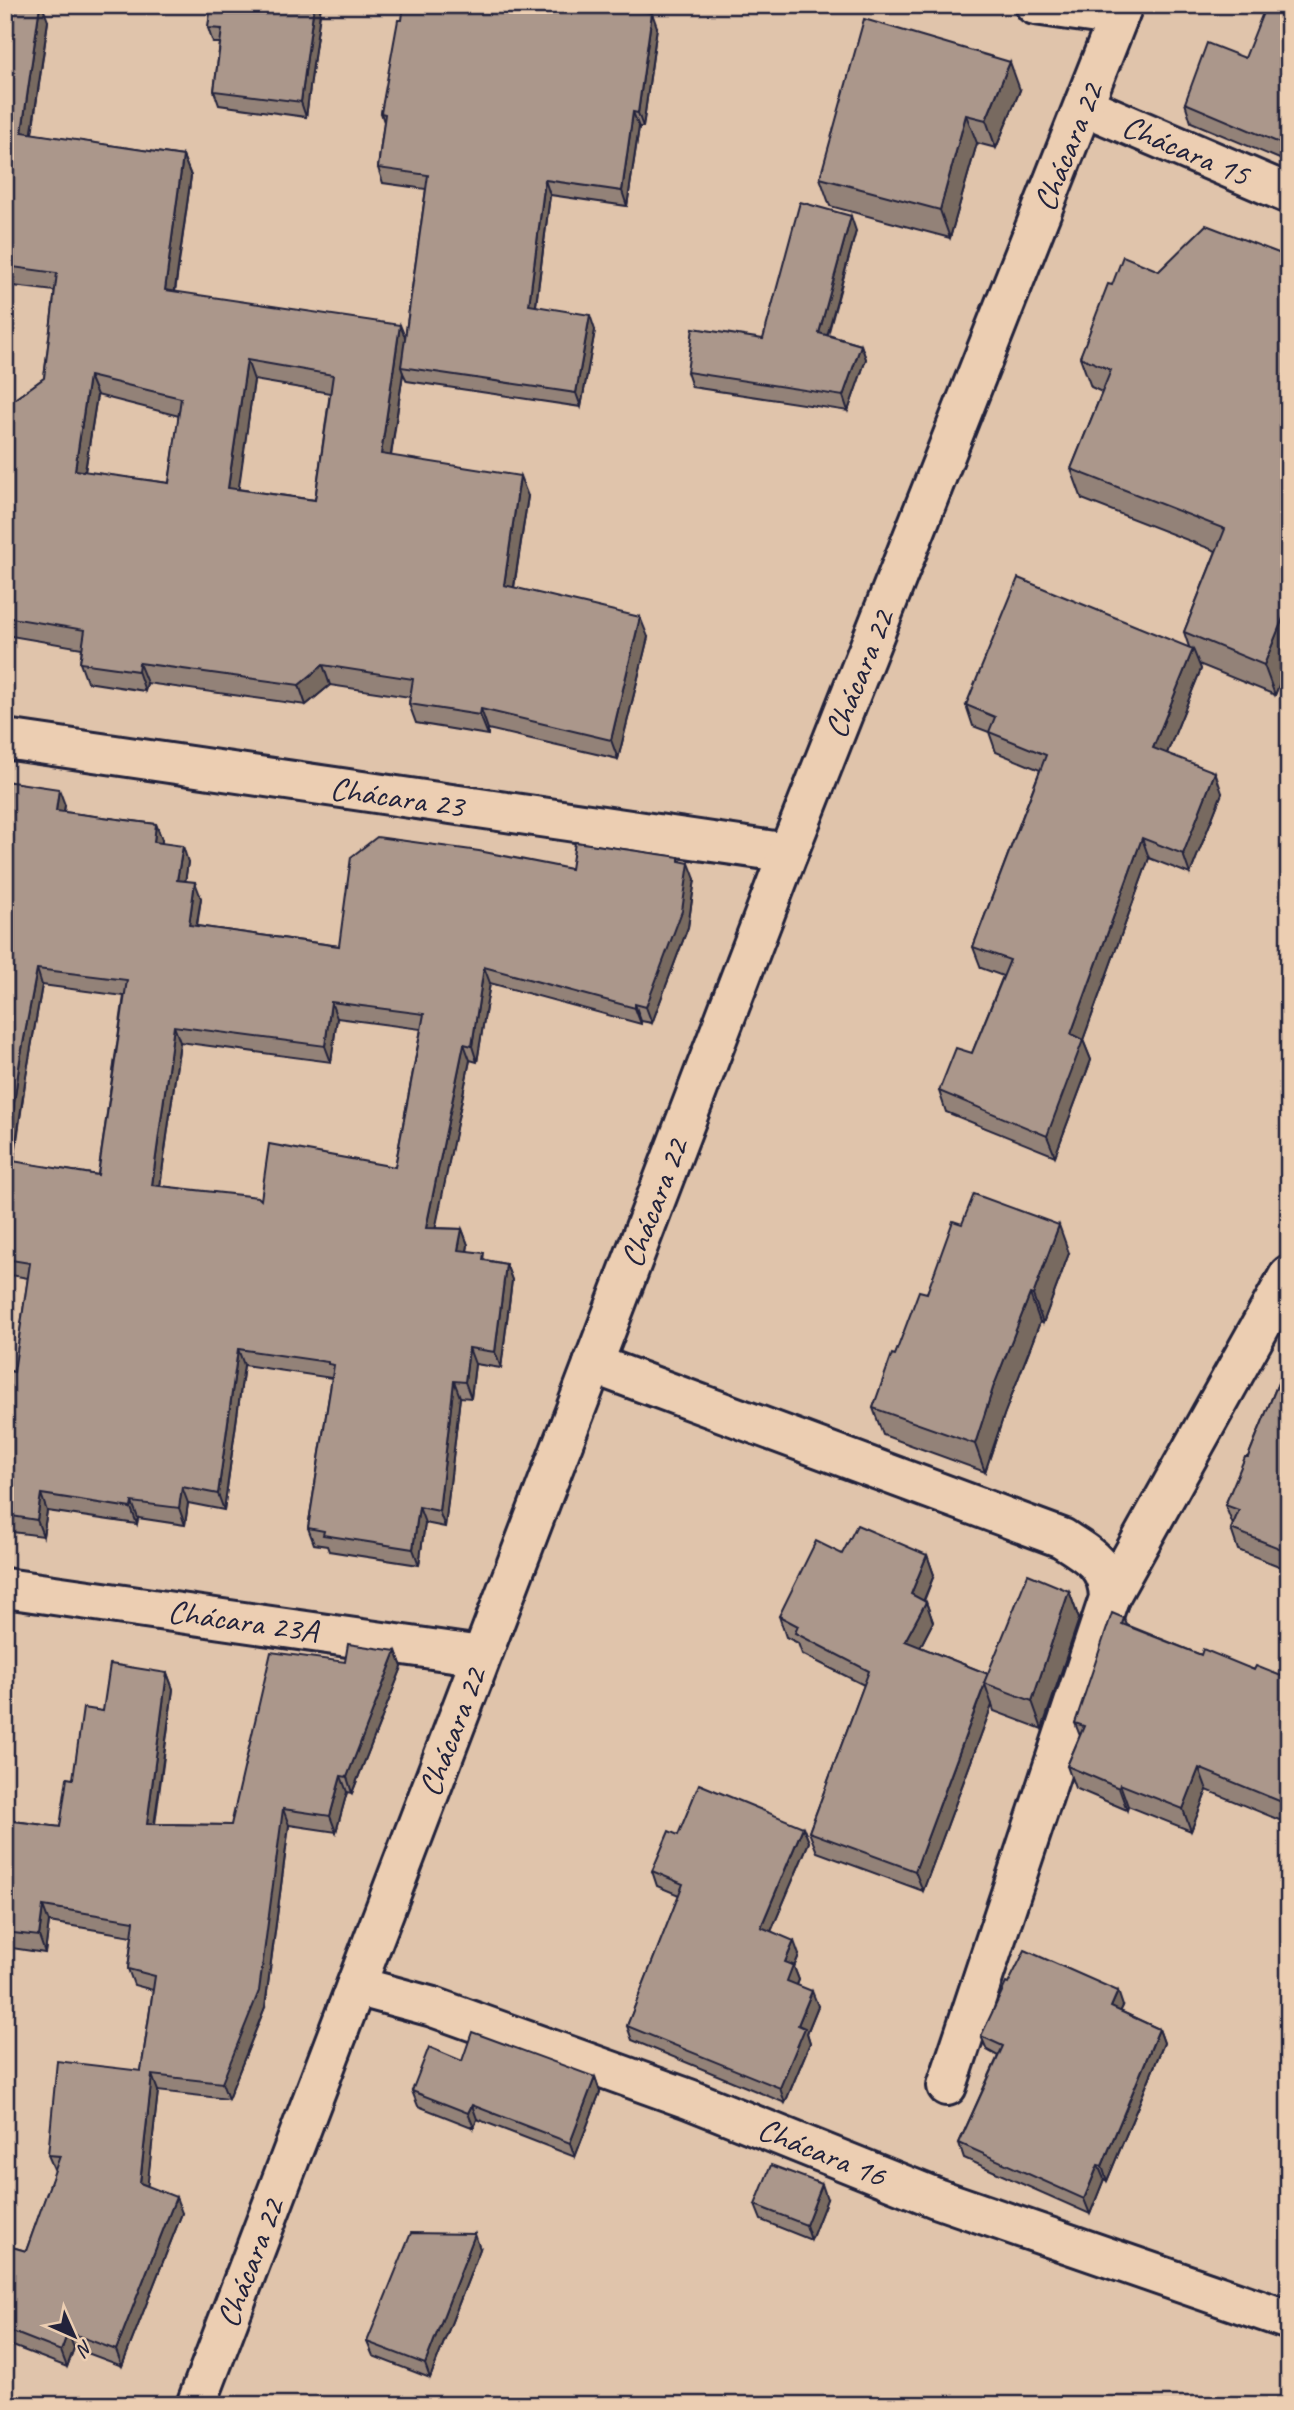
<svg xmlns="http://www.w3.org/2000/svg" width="1294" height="2410" font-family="Caveat,sans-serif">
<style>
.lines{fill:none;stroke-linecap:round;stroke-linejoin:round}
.minor-casing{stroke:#22223b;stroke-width:44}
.minor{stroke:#ecceb2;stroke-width:38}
.wall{fill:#938278;stroke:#22223b;stroke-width:2;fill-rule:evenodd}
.shaded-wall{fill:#786a61;stroke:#22223b;stroke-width:2}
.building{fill:#ab978b;stroke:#22223b;stroke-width:2;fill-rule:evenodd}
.labels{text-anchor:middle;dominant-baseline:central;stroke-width:5;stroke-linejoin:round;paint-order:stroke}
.street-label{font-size:33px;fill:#22223b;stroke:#ecceb2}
</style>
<rect width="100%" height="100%" fill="#e0c4ab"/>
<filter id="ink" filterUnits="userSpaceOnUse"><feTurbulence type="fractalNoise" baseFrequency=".0143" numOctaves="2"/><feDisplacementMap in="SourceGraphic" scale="14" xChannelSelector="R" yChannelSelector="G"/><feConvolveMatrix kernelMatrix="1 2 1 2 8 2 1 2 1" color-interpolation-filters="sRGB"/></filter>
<g filter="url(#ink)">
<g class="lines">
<g class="minor-casing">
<g id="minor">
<path d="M1035 5 1118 17"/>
<path d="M1084 106 1289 194"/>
<path d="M5 739 788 853"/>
<path d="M593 1364 1062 1538C1088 1555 1108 1564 1109 1598L947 2086"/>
<path d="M5 1588 481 1656"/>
<path d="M1109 1598 1289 1275"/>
<path d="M356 1986 433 2007 689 2099 936 2198 1289 2320"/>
<path d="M196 2405 788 853 1123 5"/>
</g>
</g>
<use href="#minor" class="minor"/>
</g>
<g class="wall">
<path d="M5 5 48 21 32 134 183 156 191 176 175 292 405 338 426 189 383 183 378 168 384 122 381 113 402 20 527 11 657 27 643 127H639L627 206 550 195 536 306 595 330 581 407 407 381 403 373 391 456 528 496 514 588 648 637 618 759 488 729V735L416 723 409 704 410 697 330 685 306 705 147 683 145 691 87 682 80 663 82 648 5 635V406L44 378 55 291 5 285ZM254 380 330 393 315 500 238 489ZM97 395 179 416 169 483 85 472Z"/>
<path d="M211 5H321L306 117 219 105 214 91 220 43H213L208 28Z"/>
<path d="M1289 5V163L1191 122 1185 103 1245 58Z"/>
<path d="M1020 90 996 148 977 143 950 238 830 206 820 178Z"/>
<path d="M856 231 828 335 861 345 866 359 848 411 692 387 687 372 763 339Z"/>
<path d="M1289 257V660L1275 695 1199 664 1201 669 1167 753 1222 793 1190 874 1149 858 1083 1040 1091 1060 1055 1156 946 1112 939 1091 972 1053 1003 976 981 968 973 947 1040 770 996 752 989 732 973 726 966 705 1189 647 1184 632 1216 551 1082 499 1071 469 1102 392 1091 387 1080 357 1112 285 1159 271Z"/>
<path d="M5 781 65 805 64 812 156 824 162 840V843L188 862 185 881 201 898 197 926 339 946 571 869 681 861 695 879 688 927 652 1023 641 1021V1024L490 983 477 1062 470 1060 435 1228 462 1229 468 1245 467 1251 486 1260 506 1264 512 1280 501 1368 475 1364 471 1398 460 1397 445 1527 425 1523 419 1565 329 1551 327 1546 314 1544 308 1528 332 1378 244 1365 224 1510 188 1503 185 1525 138 1518 137 1524 47 1511 43 1536 5 1531V1370L14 1372 28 1278 5 1274ZM42 985 124 996 98 1175 14 1162 26 1076ZM337 1018 421 1029 395 1167 261 1200 160 1186 180 1042 331 1062Z"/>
<path d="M962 1224 1069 1253 1043 1323 1040 1322 1004 1415 985 1472 883 1435 873 1408 895 1355Z"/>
<path d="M1289 1356V1570L1238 1550 1231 1529 1233 1525 1225 1505 1248 1457Z"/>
<path d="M842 1554 927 1555 934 1575 924 1601 926 1602 933 1622 920 1647 988 1674 1069 1591 1079 1619 1042 1729 994 1711 992 1705 923 1891 817 1852 809 1832 864 1685 802 1654 798 1643 786 1637 779 1616Z"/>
<path d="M1124 1618 1127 1625 1201 1655 1289 1679V1824L1207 1790 1191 1831 1128 1806 1127 1810 1075 1788 1067 1766 1080 1736 1075 1723Z"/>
<path d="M396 1651 402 1667 352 1793 347 1792 336 1832 289 1825 265 2007 228 2099 158 2091 147 2186 182 2213 122 2366 74 2348 67 2367 5 2343V2245L26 2251 55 2171 48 2155 141 2071 153 1990 134 1985 128 1969 132 1936 49 1922 45 1953 5 1947V1820L60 1827 73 1779 103 1711 167 1673 173 1689 155 1824 231 1825 345 1662Z"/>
<path d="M803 1827 809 1842 771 1931 799 1955 794 1967 799 1980 797 1985 818 2006 807 2033 810 2043 785 2103 632 2040 627 2026 679 1895 657 1886 652 1871 678 1835Z"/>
<path d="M1008 1984 1123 2006 1120 2011 1159 2029 1164 2043 1107 2181 1104 2179 1090 2214 964 2158 959 2143 998 2056 987 2050 981 2036Z"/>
<path d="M462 2061 595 2077 600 2092 575 2157 477 2119 474 2128 418 2106 412 2091Z"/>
<path d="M827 2199 811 2240 761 2220 755 2205Z"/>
<path d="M480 2249 430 2378 373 2356 367 2342Z"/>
</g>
<g class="shaded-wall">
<path d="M40 5H42L48 21 29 152 22 132Z"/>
<path d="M314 5H321L306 117 301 102Z"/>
<path d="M652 13 657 27 643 127 638 113Z"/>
<path d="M1010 62 1020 90 996 148 986 120Z"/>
<path d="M633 112 639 127 627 206 622 191Z"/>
<path d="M966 115 977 143 950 238 940 210Z"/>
<path d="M183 156 191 176 172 310 165 290Z"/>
<path d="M545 180 550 195 534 320 529 305Z"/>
<path d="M851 216 856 231 824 347 819 333Z"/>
<path d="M590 315 595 330 581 407 576 393Z"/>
<path d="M400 325 408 344 401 367 403 373 388 474 381 454Z"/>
<path d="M861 345 866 359 848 411 843 396Z"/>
<path d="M247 360 254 380 236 508 228 488Z"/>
<path d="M89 376 97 395 82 490 75 470Z"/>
<path d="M520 476 528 496 511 605 504 585Z"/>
<path d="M1289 603V660L1275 695 1264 665Z"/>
<path d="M640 617 648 637 618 759 611 740Z"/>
<path d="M1193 649 1201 669 1161 768 1153 748Z"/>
<path d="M139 663 147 683 145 691 138 671Z"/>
<path d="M323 665 330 685 306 705 299 685Z"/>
<path d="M481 709 488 729V735L480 715Z"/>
<path d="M1215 772 1222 793 1190 874 1183 854Z"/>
<path d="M59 789 65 805 61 827 56 811Z"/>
<path d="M156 824 162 840 160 858 154 842Z"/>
<path d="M1142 838 1149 858 1083 1040 1091 1060 1055 1156 1047 1136 1071 1034Z"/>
<path d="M183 846 188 862 183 896 177 880Z"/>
<path d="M689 863 695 879 688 927 652 1023 646 1007Z"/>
<path d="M195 882 201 898 194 941 189 925Z"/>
<path d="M484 967 490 983 477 1062 472 1046Z"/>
<path d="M37 969 42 985 26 1076 11 1177 6 1160 20 1060Z"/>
<path d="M331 1002 337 1018 331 1062 325 1046Z"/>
<path d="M635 1004 641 1021V1024L635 1008Z"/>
<path d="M174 1026 180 1042 158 1201 152 1185Z"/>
<path d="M464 1044 470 1060 432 1245 426 1228Z"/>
<path d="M1059 1225 1069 1253 1043 1323 1033 1295Z"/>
<path d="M462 1229 468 1245 464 1266 458 1250Z"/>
<path d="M506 1264 512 1280 501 1368 495 1352Z"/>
<path d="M1030 1294 1040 1322 1004 1415 985 1472 975 1444 993 1388Z"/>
<path d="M469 1348 475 1364 471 1398 465 1382Z"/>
<path d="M238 1349 244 1365 224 1510 218 1494Z"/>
<path d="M454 1381 460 1397 445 1527 439 1511Z"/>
<path d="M182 1487 188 1503 185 1525 179 1508Z"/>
<path d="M41 1494 47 1511 43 1536 37 1520Z"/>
<path d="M132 1502 138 1518 137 1524 131 1508Z"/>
<path d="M419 1507 425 1523 419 1565 413 1549Z"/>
<path d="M927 1555 934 1575 918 1614 911 1594Z"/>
<path d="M1069 1591 1079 1619 1042 1729 1032 1701Z"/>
<path d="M926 1602 933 1622 913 1661 905 1641Z"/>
<path d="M396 1651 402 1667 352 1793 347 1777Z"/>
<path d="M167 1673 173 1689 152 1840 147 1824Z"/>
<path d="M985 1684 992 1705 923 1891 915 1871Z"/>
<path d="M1199 1768 1207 1790 1191 1831 1183 1809Z"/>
<path d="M341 1776 347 1792 336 1832 330 1816Z"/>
<path d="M1120 1784 1128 1806 1127 1810 1119 1788Z"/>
<path d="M283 1809 289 1825 265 2007 228 2099 222 2083Z"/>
<path d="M803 1827 809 1842 767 1941 761 1927Z"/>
<path d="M43 1906 49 1922 45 1953 39 1936Z"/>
<path d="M794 1941 799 1955 794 1967 799 1980 792 1996 787 1981 785 1962Z"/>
<path d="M812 1991 818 2006 807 2033 810 2043 785 2103 780 2088 798 2025Z"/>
<path d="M1118 1991 1123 2006 1116 2021 1111 2007Z"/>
<path d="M1159 2029 1164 2043 1107 2181 1102 2166Z"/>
<path d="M152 2075 158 2091 146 2199 140 2183Z"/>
<path d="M595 2077 600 2092 575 2157 570 2143Z"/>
<path d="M472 2105 477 2119 474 2128 468 2113Z"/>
<path d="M1098 2165 1104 2179 1090 2214 1084 2199Z"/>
<path d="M822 2184 827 2199 811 2240 806 2225Z"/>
<path d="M176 2197 182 2213 122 2366 116 2350Z"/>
<path d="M475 2234 480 2249 430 2378 425 2364Z"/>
<path d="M68 2332 74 2348 67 2367 61 2351Z"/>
</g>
<g class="building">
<path d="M5 5H40L22 132 183 156 165 290 400 325 381 454 520 476 504 585 640 617 611 740 481 709 480 715 409 704 413 679 323 665 299 685 139 663 138 671 80 663 85 630 5 617V406L44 378 57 273 5 266ZM247 360 333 375 315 500 228 488ZM89 376 181 398 169 483 75 470Z"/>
<path d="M211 5H314L301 102 214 91 222 29 208 28Z"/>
<path d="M404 5H484L527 11 528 5H547L572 8V5H600L652 13 638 113 633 112 622 191 545 180 529 305 590 315 576 393 401 367 428 175 378 168 385 114 381 113 398 20H402Z"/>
<path d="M1266 5H1289V147L1185 103 1207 43 1245 58Z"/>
<path d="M864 19 1010 62 986 120 966 115 940 210 820 178Z"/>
<path d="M800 202 851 216 819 333 861 345 843 396 687 372 693 328 763 339Z"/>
<path d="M1206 225 1289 257V603L1264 665 1184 632 1225 529 1071 469 1111 370 1080 357 1108 284 1112 285 1123 256 1159 271Z"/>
<path d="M1018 578 1193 649 1153 748 1215 772 1183 854 1142 838 1071 1034 1083 1040 1047 1136 939 1091 956 1048 972 1053 1010 960 973 947 1046 755 989 732 995 717 966 705Z"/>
<path d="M5 781 59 789 56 811 156 824 154 842 183 846 177 880 195 882 189 925 339 946 351 857 377 837 479 851 571 869 575 842 679 857V861L689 863 682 911 646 1007 635 1004V1008L484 967 472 1046 464 1044 426 1228 462 1229 458 1250 484 1253 483 1260 506 1264 495 1352 469 1348 465 1382 454 1381 439 1511 419 1507 413 1549 323 1535 324 1531 308 1528 334 1365 328 1364V1362L238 1349 218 1494 182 1487 179 1508 132 1502 131 1508 41 1494 37 1520 5 1515V1370L14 1372 30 1263 5 1259ZM37 969 127 980 98 1175 6 1160 20 1060ZM331 1002 424 1014 395 1167 269 1144 261 1200 258 1197 152 1185 174 1026 325 1046Z"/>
<path d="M974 1194 1059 1225 1033 1295 1030 1294 993 1388 975 1444 873 1408 892 1354 895 1355 919 1291 927 1293 953 1221 962 1224Z"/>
<path d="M1289 1356V1552L1231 1529 1239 1510 1225 1505 1245 1457H1248Z"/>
<path d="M857 1525 927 1555 911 1594 926 1602 905 1641 988 1674 984 1683H985L915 1871 809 1832 869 1671 795 1633 798 1626 779 1616 816 1541 842 1554Z"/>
<path d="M1028 1574 1069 1591 1032 1701 984 1683Z"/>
<path d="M1112 1613 1124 1618 1122 1624 1201 1655 1203 1649 1254 1670 1256 1666 1289 1679V1805L1199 1768 1183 1809 1120 1784 1119 1788 1067 1766 1084 1726 1075 1723Z"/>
<path d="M348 1644 396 1651 347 1777 341 1776 330 1816 283 1809 259 1991 222 2083 152 2075 140 2183 176 2197 116 2350 68 2332 61 2351 5 2329V2245L26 2251 60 2156 48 2155 57 2061 141 2071 155 1976 128 1969 134 1921 43 1906 39 1936 5 1932V1820L60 1827 67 1778 73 1779 83 1708 103 1711 110 1664 167 1673 147 1824 231 1825 271 1652 345 1662Z"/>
<path d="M699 1784 803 1827 761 1927 794 1941 785 1962 793 1965 787 1981 812 1991 798 2025 805 2028 780 2088 627 2026 683 1884 652 1871 669 1831 678 1835Z"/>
<path d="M1025 1950 1118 1991 1111 2007 1159 2029 1102 2166 1098 2165 1084 2199 959 2143 1003 2046 981 2036 1006 1983 1008 1984Z"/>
<path d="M472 2032 595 2077 570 2143 472 2105 468 2113 412 2091 429 2047 462 2061Z"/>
<path d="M771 2165 822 2184 806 2225 755 2205Z"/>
<path d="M411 2233 475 2234 425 2364 367 2342Z"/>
</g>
</g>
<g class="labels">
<g class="street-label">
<text transform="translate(1068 147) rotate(-68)">Chácara 22</text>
<text transform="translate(1186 150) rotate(23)">Chácara 15</text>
<text transform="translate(859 674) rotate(-68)">Chácara 22</text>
<text transform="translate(397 797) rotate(8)">Chácara 23</text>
<text transform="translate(654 1203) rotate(-69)">Chácara 22</text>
<text transform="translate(243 1621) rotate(8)">Chácara 23A</text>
<text transform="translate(452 1732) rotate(-69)">Chácara 22</text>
<text transform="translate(822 2152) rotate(22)">Chácara 16</text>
<text transform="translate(250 2263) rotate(-69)">Chácara 22</text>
</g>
</g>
<rect width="1294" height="2410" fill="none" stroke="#ecceb2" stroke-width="28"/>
<rect x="14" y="14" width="1266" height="2382" fill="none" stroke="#22223b" stroke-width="2.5" filter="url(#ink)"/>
<g transform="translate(74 2336) rotate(135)" stroke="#ecceb2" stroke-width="5" paint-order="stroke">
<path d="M0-5L12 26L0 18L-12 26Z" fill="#22223b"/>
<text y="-10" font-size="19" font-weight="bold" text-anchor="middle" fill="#22223b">N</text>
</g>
</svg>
